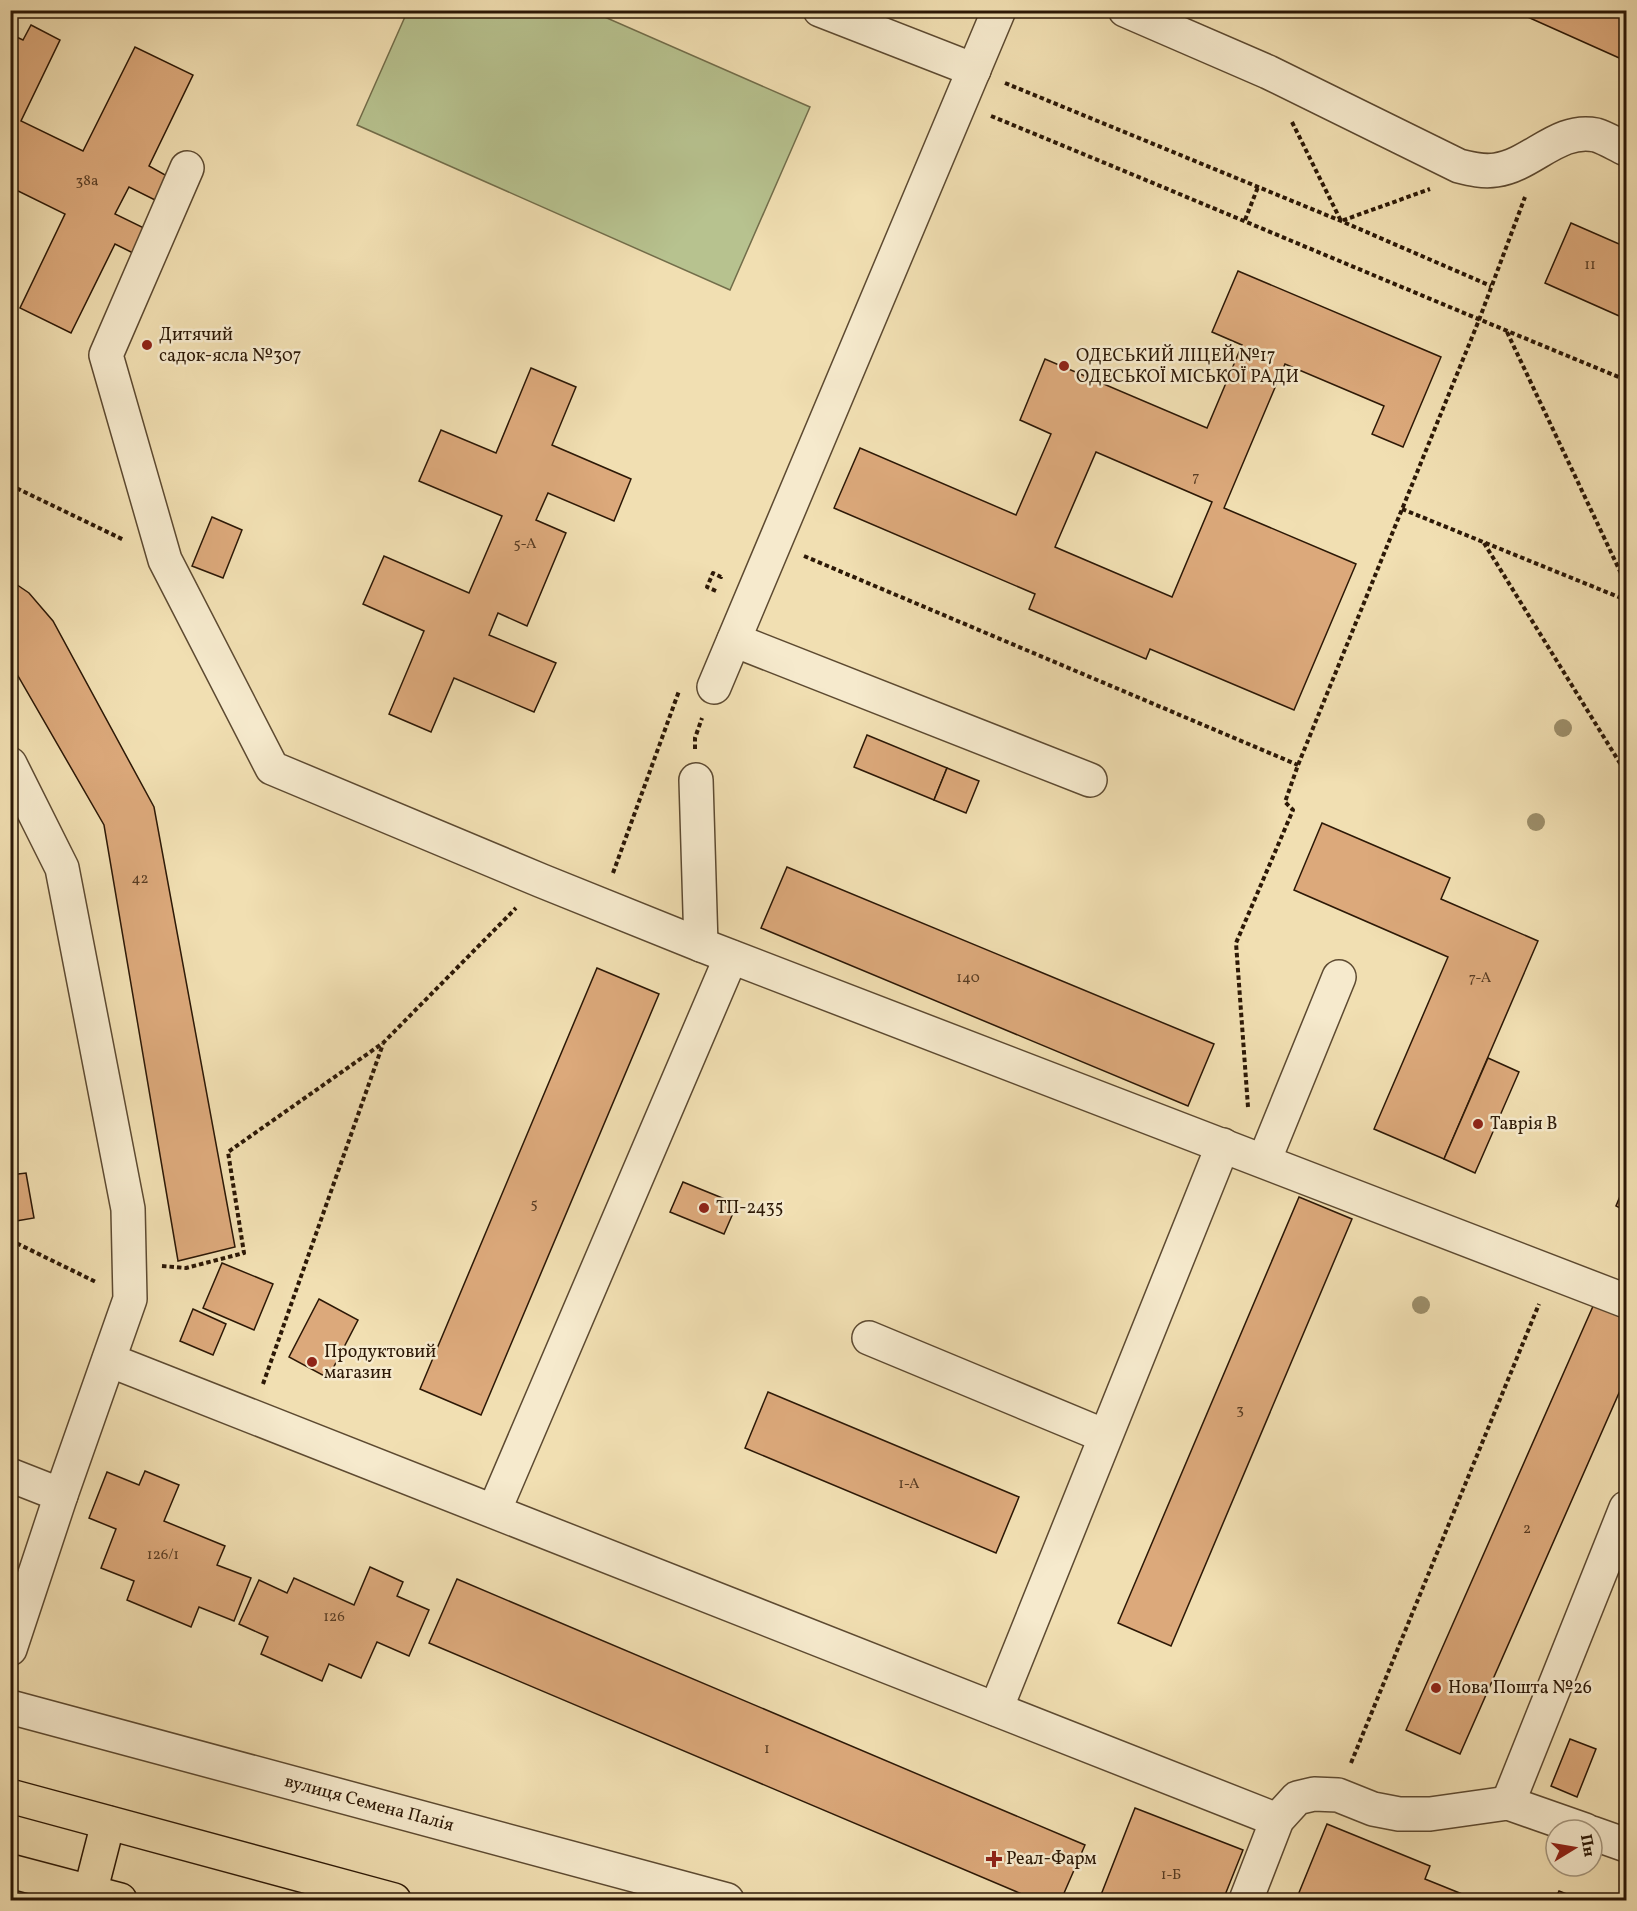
<svg xmlns="http://www.w3.org/2000/svg" width="1637" height="1911" font-family="Vollkorn,serif">
<style>
.green{fill:#b7c28f;stroke:#726d4a;stroke-width:1.5}
.building{fill:#dca97b;stroke:#2c1806;stroke-width:1.5;fill-rule:evenodd}
.lines{fill:none;stroke-linecap:round;stroke-linejoin:round}
.minor-casing{stroke:#5d4a31;stroke-width:36}
.major-casing{stroke:#2c1806;stroke-width:36}
.path{stroke:#2c1806;stroke-width:4;stroke-dasharray:4.5 3;stroke-linecap:butt}
.minor{stroke:#f6eacd;stroke-width:33}
.major{stroke:#f1dfb2;stroke-width:33}
.tree{fill:#9c8e6a}
.poi-dot{fill:#8f2418;stroke:#f6eacd;stroke-width:2}
.labels{text-anchor:middle;dominant-baseline:central;stroke-width:5;stroke-linejoin:round;paint-order:stroke}
.number-label{font-size:15px;fill:#583c23}
.poi-label{font-size:18px;fill:#2c1806;stroke:#f6eacd;text-anchor:start}
.street-label{font-size:18px;fill:#2c1806;stroke:#f6eacd}
</style>
<rect width="100%" height="100%" fill="#f1dfb2"/>
<filter id="stains"><feTurbulence type="fractalNoise" baseFrequency=".00333" numOctaves="4"/><feColorMatrix values="0 0 0 0 .2 0 0 0 0 .09 0 0 0 0 .02 0 0 0 .5 -.17"/></filter>
<radialGradient id="worn" r=".72"><stop offset=".6" stop-color="#630" stop-opacity="0"/><stop offset="1" stop-color="#630" stop-opacity=".3"/></radialGradient>
<path class="green" d="M408 10 591 11 810 107 730 290 357 125Z"/>
<g class="building">
<path d="M1512 10H1626V61Z"/>
<path d="M31 25 60 40 21 121 83 151 135 47 193 75 149 166 167 176 155 200 129 187 115 214 146 229 133 253 115 244 71 333 20 308 65 214 10 187V34L23 40Z"/>
<path d="M1571 223 1626 247V319L1545 283Z"/>
<path d="M1238 271 1441 357 1403 447 1372 434 1384 406 1285 364 1224 508 1356 564 1294 710 1150 649 1146 659 1029 609 1035 594 834 508 860 448 1016 515 1051 434 1020 420 1045 359 1207 428 1242 345 1212 332ZM1096 452 1212 502 1172 597 1055 547Z"/>
<path d="M531 368 576 387 552 445 631 479 614 521 548 493 536 520 566 533 527 626 498 613 489 635 556 663 534 712 454 678 431 732 389 714 424 631 363 604 384 556 469 593 502 516 419 481 441 430 496 453Z"/>
<path d="M212 517 242 530 223 578 192 566Z"/>
<path d="M10 580 29 593 53 621 154 807 235 1247 178 1261 104 825 10 662Z"/>
<path d="M867 735 947 768 934 800 854 767Z"/>
<path d="M947 768 979 781 966 813 934 800Z"/>
<path d="M1322 823 1450 878 1441 899 1538 941 1444 1159 1374 1129 1448 957 1294 890Z"/>
<path d="M787 867 1214 1044 1188 1106 761 928Z"/>
<path d="M597 968 659 994 481 1415 420 1389Z"/>
<path d="M1488 1058 1519 1072 1475 1173 1444 1159Z"/>
<path d="M26 1173 34 1218 10 1222V1175Z"/>
<path d="M683 1182 737 1204 724 1234 670 1212Z"/>
<path d="M1626 1182V1211L1616 1206Z"/>
<path d="M1299 1197 1352 1219 1171 1646 1118 1623Z"/>
<path d="M222 1263 273 1284 254 1330 203 1308Z"/>
<path d="M319 1299 358 1320 328 1378 289 1357Z"/>
<path d="M1594 1304 1626 1319V1377L1460 1754 1406 1730Z"/>
<path d="M193 1309 226 1324 213 1355 180 1341Z"/>
<path d="M768 1392 1019 1497 996 1553 745 1448Z"/>
<path d="M145 1471 179 1485 164 1521 225 1546 217 1565 251 1578 234 1621 199 1607 191 1627 127 1600 134 1581 101 1568 116 1529 89 1518 107 1472 139 1485Z"/>
<path d="M370 1567 403 1582 397 1596 429 1610 409 1656 377 1642 361 1678 329 1664 322 1681 261 1654 268 1637 239 1624 259 1580 287 1593 294 1578 354 1605Z"/>
<path d="M457 1579 1085 1845 1061 1900H1036L429 1643Z"/>
<path d="M1570 1739 1596 1749 1577 1797 1551 1786Z"/>
<path d="M1135 1808 1243 1850 1223 1900H1099Z"/>
<path d="M1327 1824 1430 1866 1425 1879 1477 1900H1296Z"/>
<path d="M1559 1891 1582 1900H1555Z"/>
</g>
<g class="lines">
<g class="minor-casing">
<g id="minor">
<path d="M820 10 974 70"/>
<path d="M1125 10 1268 72 1459 166C1471 169 1483 172 1496 170 1532 165 1558 127 1596 135 1606 138 1617 145 1626 149"/>
<path d="M187 168 106 355 165 560 272 768 542 881 701 945 1626 1301"/>
<path d="M734 640 1090 780"/>
<path d="M714 687 999 10"/>
<path d="M10 764 62 868 128 1209 130 1299 61 1495 10 1649"/>
<path d="M696 780 701 945"/>
<path d="M1264 1161 1339 977"/>
<path d="M869 1338 1105 1436"/>
<path d="M109 1360 1277 1820"/>
<path d="M10 1475 61 1495"/>
<path d="M494 1511 731 957"/>
<path d="M10 1707 727 1900"/>
<path d="M996 1709 1223 1145"/>
<path d="M1508 1803 1626 1508"/>
<path d="M1592 1833 1626 1845"/>
<path d="M1246 1900 1277 1820 1297 1798 1314 1794 1338 1795 1373 1809 1399 1814H1430L1508 1803 1585 1830"/>
</g>
</g>
<g class="major-casing">
<g id="major">
<path d="M10 1796 394 1900"/>
<path d="M10 1871 120 1900"/>
<path d="M90 1893 108 1823"/>
</g>
</g>
<g class="path">
<path d="M1005 83 1341 221 1491 286"/>
<path d="M991 116C1203 203 1414 293 1626 380"/>
<path d="M1292 122 1341 221 1430 189"/>
<path d="M1245 220 1258 187"/>
<path d="M1507 332 1626 584"/>
<path d="M10 485 124 540"/>
<path d="M1402 509 1626 600"/>
<path d="M1484 543 1626 773"/>
<path d="M804 556 1298 765"/>
<path d="M716 591 707 587 713 573 721 577 722 574"/>
<path d="M695 749V738L702 718"/>
<path d="M613 873 679 691"/>
<path d="M1248 1107 1236 943 1293 810 1285 802 1298 765 1479 320 1525 197"/>
<path d="M10 1240 96 1282"/>
<path d="M162 1266 186 1268 244 1253 228 1152 383 1043 516 908"/>
<path d="M263 1384 383 1044"/>
<path d="M1351 1763 1539 1304"/>
</g>
<use href="#minor" class="minor"/>
<use href="#major" class="major"/>
</g>
<g class="tree">
<circle cx="1563" cy="728" r="9"/>
<circle cx="1536" cy="822" r="9"/>
<circle cx="1421" cy="1305" r="9"/>
</g>
<g class="poi-dot">
<circle cx="147" cy="345" r="6"/>
<circle cx="1064" cy="366" r="6"/>
<circle cx="1478" cy="1124" r="6"/>
<circle cx="704" cy="1208" r="6"/>
<circle cx="312" cy="1362" r="6"/>
<circle cx="1436" cy="1688" r="6"/>
<path d="M991 1850h6v6h6v6h-6v6h-6v-6h-6v-6h6z"/>
</g>
<g class="labels">
<g class="number-label">
<text x="87" y="181">38а</text>
<text x="1590" y="265">11</text>
<text x="1196" y="477">7</text>
<text x="525" y="544">5-А</text>
<text x="140" y="879">42</text>
<text x="968" y="978">140</text>
<text x="1480" y="978">7-А</text>
<text x="534" y="1204">5</text>
<text x="1240" y="1410">3</text>
<text x="909" y="1484">1-А</text>
<text x="1527" y="1529">2</text>
<text x="163" y="1555">126/1</text>
<text x="334" y="1617">126</text>
<text x="767" y="1749">1</text>
<text x="1171" y="1875">1-Б</text>
</g>
<g class="poi-label">
<text x="159" y="335">Дитячий<tspan x="159" dy="21">садок-ясла №307</tspan></text>
<text x="1076" y="356">ОДЕСЬКИЙ ЛІЦЕЙ №17<tspan x="1076" dy="21">ОДЕСЬКОЇ МІСЬКОЇ РАДИ</tspan></text>
<text x="1490" y="1124">Таврія В</text>
<text x="716" y="1208">ТП-2435</text>
<text x="324" y="1352">Продуктовий<tspan x="324" dy="21">магазин</tspan></text>
<text x="1448" y="1688">Нова Пошта №26</text>
<text x="1006" y="1859">Реал-Фарм</text>
</g>
<g class="street-label">
<text transform="translate(369 1804) rotate(15)">вулиця Семена Палія</text>
</g>
</g>
<rect width="1637" height="1911" fill="none" stroke="#f1dfb2" stroke-width="36"/>
<rect x="12" y="12" width="1613" height="1887" fill="none" stroke="#2c1806" stroke-width="3"/>
<rect x="18" y="18" width="1601" height="1875" fill="none" stroke="#2c1806" stroke-width="1.5"/>
<g transform="translate(1574 1848) rotate(79)"><circle r="28" fill="#f6eacd" stroke="#a5967d" stroke-width="1.5"/>
<path d="M0-4.5L10 22L0 15L-10 22Z" fill="#8f2418"/>
<text y="-9" font-size="16" font-weight="bold" text-anchor="middle" fill="#2c1806">Пн</text>
</g>
<rect width="100%" height="100%" filter="url(#stains)"/>
<rect width="100%" height="100%" fill="url(#worn)"/>
</svg>
